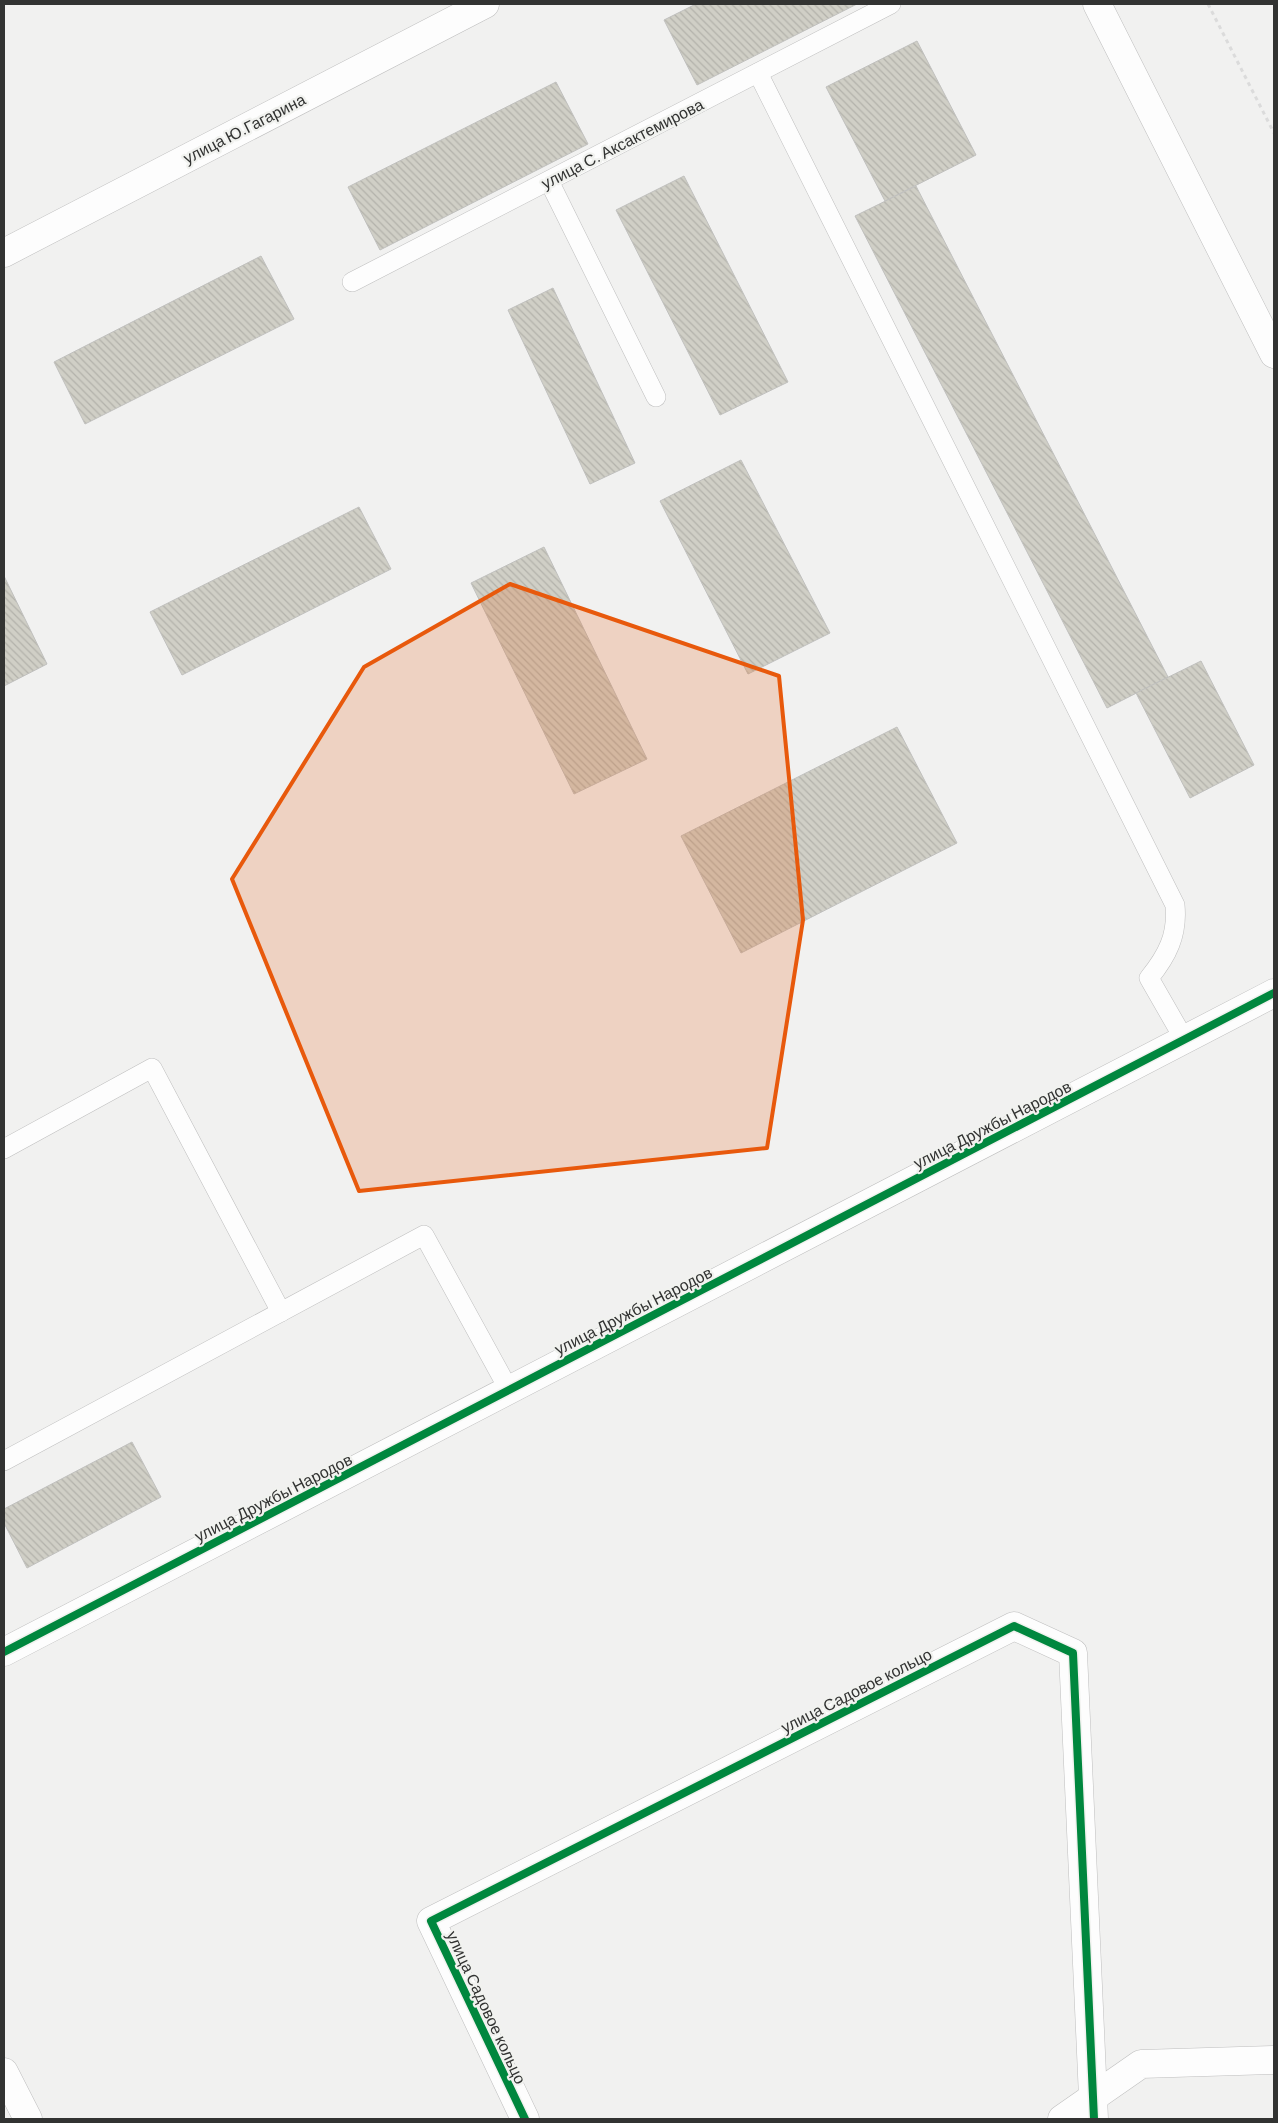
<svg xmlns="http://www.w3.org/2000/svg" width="1278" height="2123" font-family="Barlow,sans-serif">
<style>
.building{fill:url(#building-back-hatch);stroke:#c0c0be}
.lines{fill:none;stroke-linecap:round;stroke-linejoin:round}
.lane-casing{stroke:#bebebe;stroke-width:20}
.street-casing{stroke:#bebebe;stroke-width:29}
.secondary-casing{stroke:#bebebe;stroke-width:29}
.path{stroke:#dbdbdb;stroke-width:3;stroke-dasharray:4 4;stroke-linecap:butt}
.lane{stroke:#fdfdfd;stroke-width:19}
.street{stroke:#fdfdfd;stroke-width:28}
.secondary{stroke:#fdfdfd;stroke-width:28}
.cycleway-casing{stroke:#f1f2ef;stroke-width:11}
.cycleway{stroke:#00873e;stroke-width:8}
.marked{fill:#e8590c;fill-opacity:0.2;stroke:#e8590c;stroke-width:4;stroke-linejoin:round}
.labels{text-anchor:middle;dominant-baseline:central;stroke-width:4.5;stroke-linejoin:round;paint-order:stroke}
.street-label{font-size:16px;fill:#323332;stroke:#f1f2ef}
</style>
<defs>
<pattern id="building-back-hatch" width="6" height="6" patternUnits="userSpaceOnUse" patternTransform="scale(1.25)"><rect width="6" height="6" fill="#d0cfc6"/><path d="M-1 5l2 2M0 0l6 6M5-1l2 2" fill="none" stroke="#b3b2ab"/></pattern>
</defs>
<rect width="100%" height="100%" fill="#f1f1f0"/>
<g class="building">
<path d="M696 4H857L697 85 664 20Z"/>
<path d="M917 41 976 155 885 201 826 87Z"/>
<path d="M556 82 588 144 380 250 348 187Z"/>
<path d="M684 176 788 382 720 415 616 210Z"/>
<path d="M916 186 1168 677 1107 708 855 216Z"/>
<path d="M261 256 294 319 85 424 54 362Z"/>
<path d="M553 288 635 463 590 484 508 310Z"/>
<path d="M741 460 830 633 748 674 660 501Z"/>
<path d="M359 507 391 569 182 675 150 612Z"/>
<path d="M544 547 647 759 574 794 471 583Z"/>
<path d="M4 576 47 664 4 686Z"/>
<path d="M1201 661 1254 765 1190 798 1136 693Z"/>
<path d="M897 727 957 843 741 953 681 836Z"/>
<path d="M132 1442 161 1497 27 1568 4 1523V1509Z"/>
</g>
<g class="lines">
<g class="lane-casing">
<g id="lane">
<path d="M758 73 1175 905C1178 935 1167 956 1149 978L1184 1039"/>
<path d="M549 181 656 397"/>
<path d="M352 282 891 4"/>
<path d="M4 1149 152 1068 281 1312"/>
<path d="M4 1461 424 1235 509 1390"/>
</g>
</g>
<g class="street-casing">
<g id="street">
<path d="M4 253 485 4"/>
<path d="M4 1652 1274 993"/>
<path d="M4 2072 28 2119"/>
<path d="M525 2119 431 1921 1014 1626 1073 1653 1094 2119"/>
<path d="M1062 2119 1141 2064 1274 2060"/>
</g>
</g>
<g class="secondary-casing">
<path id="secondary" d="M1097 4 1274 354"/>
</g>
<path class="path" d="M1208 4 1274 133"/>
<use href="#lane" class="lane"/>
<use href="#street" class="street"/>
<use href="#secondary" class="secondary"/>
<g class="cycleway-casing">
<g id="cycleway">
<path d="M4 1652 1274 993"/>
<path d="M525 2119 431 1921 1014 1626 1073 1653 1094 2119"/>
</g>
</g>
<use href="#cycleway" class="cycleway"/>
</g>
<path class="marked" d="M510 584 779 676 803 920 767 1148 359 1191 232 879 364 667Z"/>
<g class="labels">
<g class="street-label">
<text transform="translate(244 128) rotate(-27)">улица Ю.Гагарина</text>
<text transform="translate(622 143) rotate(-27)">улица С. Аксактемирова</text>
<text transform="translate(992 1124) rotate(-27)">улица Дружбы Народов</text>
<text transform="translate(633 1310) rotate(-27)">улица Дружбы Народов</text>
<text transform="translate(273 1497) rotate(-27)">улица Дружбы Народов</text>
<text transform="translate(856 1690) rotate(-27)">улица Садовое кольцо</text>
<text transform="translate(487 2007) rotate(65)">улица Садовое кольцо</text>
</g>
</g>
<rect width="1278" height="2123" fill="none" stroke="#323332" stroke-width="10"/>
</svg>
